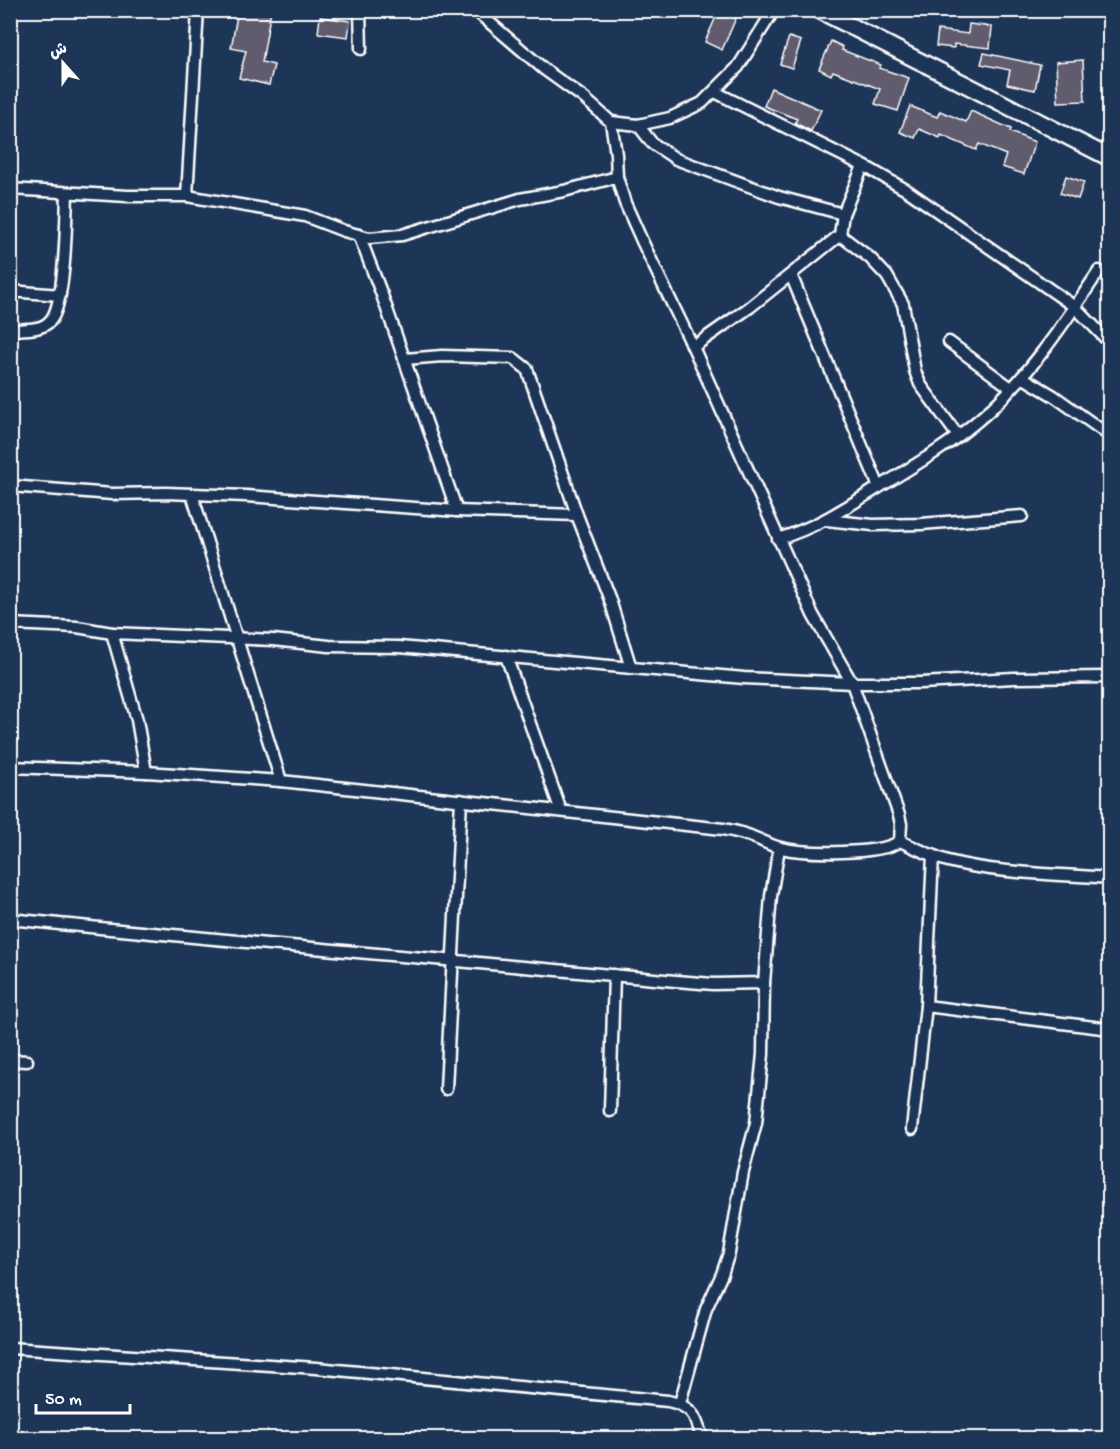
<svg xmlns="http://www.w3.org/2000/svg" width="1120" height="1449" font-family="'Gochi Hand','Playpen Sans Arabic',sans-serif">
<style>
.building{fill:#605b6e;stroke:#fff;stroke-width:1.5}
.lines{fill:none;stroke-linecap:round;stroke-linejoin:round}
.street-casing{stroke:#fff;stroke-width:15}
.secondary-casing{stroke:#fff;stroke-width:20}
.street{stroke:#1d3557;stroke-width:10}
.secondary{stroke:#1d3557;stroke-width:15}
</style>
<rect width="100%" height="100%" fill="#1d3557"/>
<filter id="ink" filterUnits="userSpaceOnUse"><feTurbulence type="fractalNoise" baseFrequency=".0167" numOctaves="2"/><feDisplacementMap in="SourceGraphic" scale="12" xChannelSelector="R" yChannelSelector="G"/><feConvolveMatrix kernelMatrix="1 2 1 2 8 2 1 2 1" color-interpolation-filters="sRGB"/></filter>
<g filter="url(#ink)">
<g class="building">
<path d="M238 10H271L262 62 274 65 269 85 239 78 246 51 231 48Z"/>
<path d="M719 10 736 18 722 50 705 42Z"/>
<path d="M320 17 350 21 348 37 318 33Z"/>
<path d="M969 24 992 27 990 48 954 44V48L936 46 938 30 968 34Z"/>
<path d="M789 37 801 41 792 68 780 64Z"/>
<path d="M831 41 843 47 842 50 881 65 879 68 909 78 898 111 875 104 880 89 833 71 831 75 819 69Z"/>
<path d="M984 53 1040 65 1035 90 1007 84 1010 70 981 64Z"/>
<path d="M1083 60 1085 101 1058 102 1056 62Z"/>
<path d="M771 88 821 110 811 131 795 123 797 119 764 106Z"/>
<path d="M910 106 937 117 940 111 966 122 971 111 1011 129 1010 132 1035 142 1024 174 1002 167 1006 155 979 144 976 150 941 135 940 138 919 129 915 138 900 132Z"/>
<path d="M1066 176 1084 182 1078 199 1060 193Z"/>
</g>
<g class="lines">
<g class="street-casing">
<g id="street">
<path d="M360 10 361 49"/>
<path d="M475 10 545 70 584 98 611 122 638 125 670 118 702 103 738 67 774 10"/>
<path d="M715 92 868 168 908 191 1075 307 1110 343"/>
<path d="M611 122 616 154 617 177 625 203 642 241 693 347 813 615 852 683 899 815 901 824 900 841"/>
<path d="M638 125 652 143 676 159 779 197 843 214"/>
<path d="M10 189 127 196H187L305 216 344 231 369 238 402 235 520 199 564 191 617 177"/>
<path d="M187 196 198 10"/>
<path d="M359 235 382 295 457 511"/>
<path d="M840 235 843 214 863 166"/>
<path d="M791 275 879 487"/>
<path d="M10 291 60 295"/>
<path d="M10 330C23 329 41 331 50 321 66 304 66 219 67 193"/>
<path d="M949 342 1011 388"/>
<path d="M693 347 750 307 840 235 870 258 887 276 903 304 915 371 920 384 958 436"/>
<path d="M405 359 442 356 513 358 527 369 577 515 610 600 631 668"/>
<path d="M1022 377 1054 396 1110 436"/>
<path d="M10 486 112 494 166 493 246 496 457 511 577 515"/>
<path d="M192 494 281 781"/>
<path d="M826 520 873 525 921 524 1022 516"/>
<path d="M778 539C817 527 842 510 876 489 912 467 950 445 982 417 1029 377 1065 322 1099 271"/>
<path d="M10 624 77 627 112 633 137 720 146 772 10 767"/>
<path d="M112 633 273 640 329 646 399 647 744 678 852 683H921L1014 678 1110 677"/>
<path d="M506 656 561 811"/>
<path d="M146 772 281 781 723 829C734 831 744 833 755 838 763 841 772 846 781 848 805 854 881 855 900 841 916 848 931 856 948 861 997 874 1058 874 1110 878"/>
<path d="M933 855 926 1006 1110 1029"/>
<path d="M10 919C232 942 454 960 676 981L713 984 764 983 771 896 779 848"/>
<path d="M10 1060 27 1061"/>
<path d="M446 1089 461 800"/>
<path d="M610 1111 614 975"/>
<path d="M912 1129 926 1006"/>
<path d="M10 1348 316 1368 668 1401C692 1406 696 1416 702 1438"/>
<path d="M680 1403 706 1309 722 1274 729 1253 743 1172 756 1123 763 1054 764 983"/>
</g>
</g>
<g class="secondary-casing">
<path id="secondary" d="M819 10 1110 158"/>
</g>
<use href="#street" class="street"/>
<use href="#secondary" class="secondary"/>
</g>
</g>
<rect width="1120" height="1449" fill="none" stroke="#1d3557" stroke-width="36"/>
<rect x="18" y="18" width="1084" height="1413" fill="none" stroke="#fff" stroke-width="2" filter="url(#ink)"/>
<g transform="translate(63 63) rotate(339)" stroke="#1d3557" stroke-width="4.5" paint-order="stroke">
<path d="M0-4.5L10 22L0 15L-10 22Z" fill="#ffffff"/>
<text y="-9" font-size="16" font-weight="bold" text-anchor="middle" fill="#ffffff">ش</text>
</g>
<path d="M36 1404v9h94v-9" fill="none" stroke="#ffffff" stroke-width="3"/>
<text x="45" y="1404" font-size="18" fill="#ffffff" stroke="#1d3557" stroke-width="4.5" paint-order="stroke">50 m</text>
</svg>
